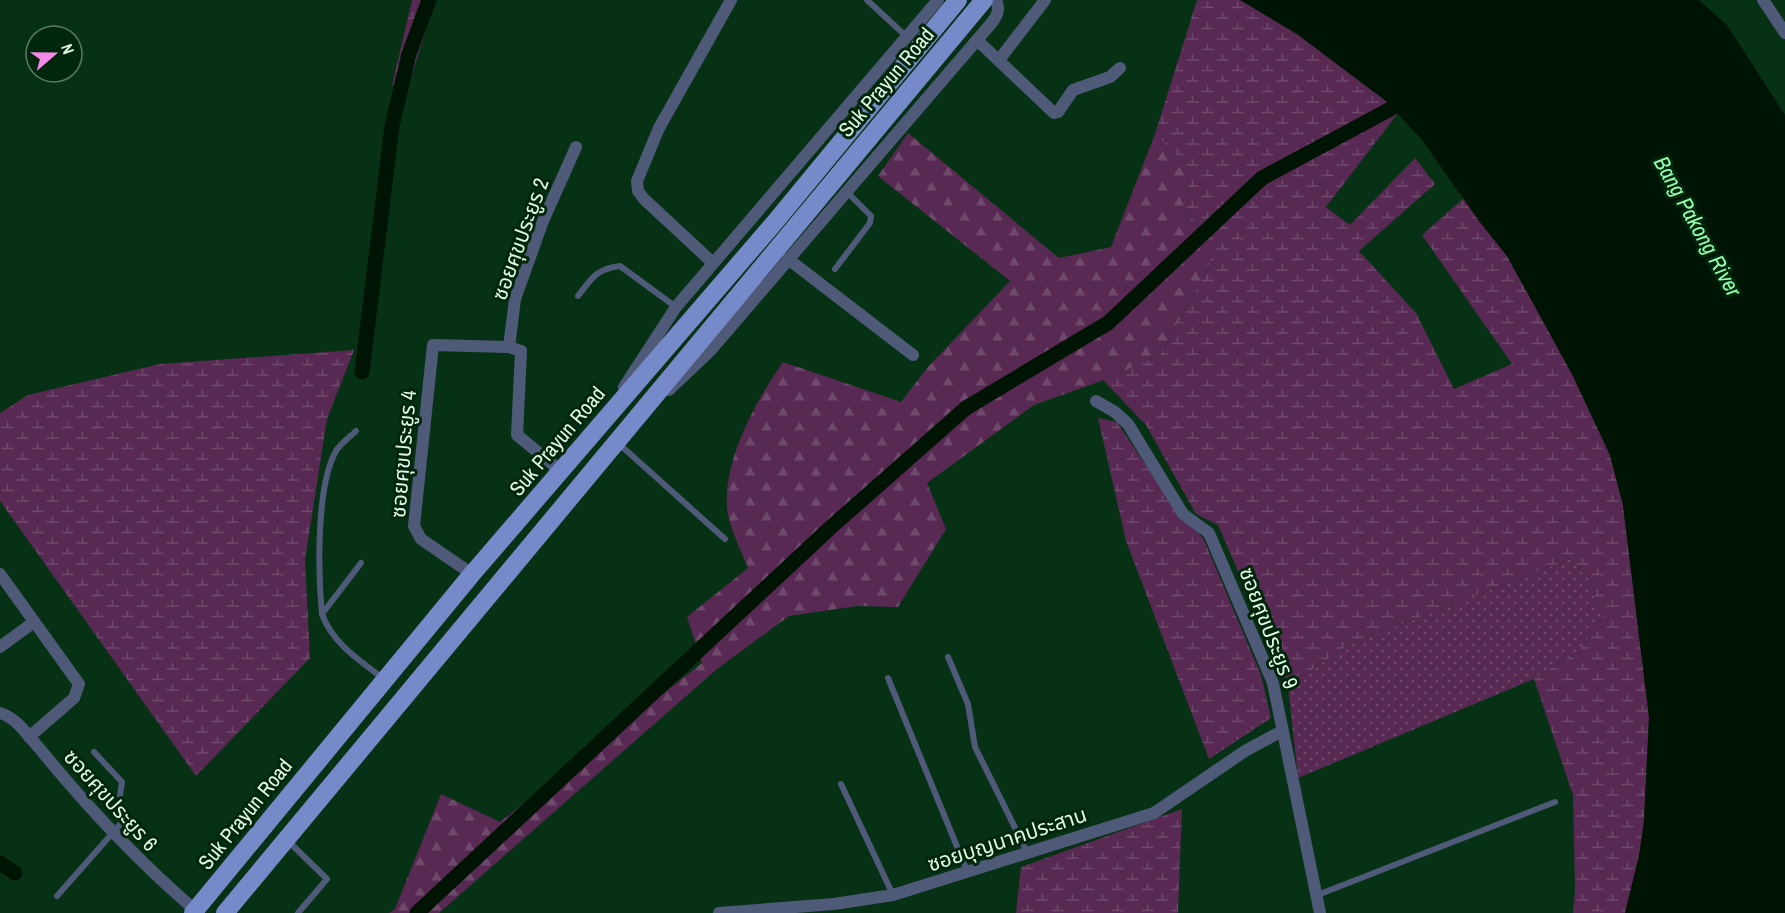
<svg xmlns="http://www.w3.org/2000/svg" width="1785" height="913" font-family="'Archivo Narrow','Noto Sans Thai',sans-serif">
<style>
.grass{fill:url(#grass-dots)}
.forest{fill:url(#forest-firs)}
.wetland{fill:url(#wetland-marsh)}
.water{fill:#001404}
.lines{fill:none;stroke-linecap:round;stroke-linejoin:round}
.canal{stroke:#001404;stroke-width:15}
.lane{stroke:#4f5a79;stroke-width:6}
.street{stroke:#4f5a79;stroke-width:12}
.primary{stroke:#7689c9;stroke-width:18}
.labels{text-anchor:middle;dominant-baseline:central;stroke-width:6;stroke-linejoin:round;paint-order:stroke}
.street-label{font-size:21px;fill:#e2f8e5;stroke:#00270c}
.water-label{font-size:22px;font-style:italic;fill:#95feae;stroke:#00270c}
</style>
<defs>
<pattern id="grass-dots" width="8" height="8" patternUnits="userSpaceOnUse" patternTransform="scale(1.5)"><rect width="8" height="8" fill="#572953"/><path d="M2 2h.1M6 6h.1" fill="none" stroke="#6f496c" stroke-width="1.8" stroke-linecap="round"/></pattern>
<pattern id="forest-firs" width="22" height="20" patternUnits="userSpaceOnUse" patternTransform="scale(1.5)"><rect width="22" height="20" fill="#572953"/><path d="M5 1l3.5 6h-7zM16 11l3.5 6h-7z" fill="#6f496c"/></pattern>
<pattern id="wetland-marsh" width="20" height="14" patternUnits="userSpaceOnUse" patternTransform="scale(1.5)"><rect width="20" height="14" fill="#572953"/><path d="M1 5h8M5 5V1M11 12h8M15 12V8" fill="none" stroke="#6f496c"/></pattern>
</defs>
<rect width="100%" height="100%" fill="#073115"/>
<path class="grass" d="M1570 559 1589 577 1602 617 1579 651 1534 679 1298 778 1288 686 1349 644Z"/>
<path class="forest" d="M908 133 1059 258 1111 247 1155 134 1190 169 1187 208 1210 249 1209 267 1160 355 1129 371 1034 405 927 483 946 529 898 607 857 606 789 616 717 669 439 913H389L395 909 441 794 500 822 702 663 687 617 748 568C741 550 728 526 727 507 724 458 756 401 783 362L901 402 928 367 1010 281 878 176Z"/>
<g class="wetland">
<path d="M412 0H435L410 81 392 86Z"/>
<path d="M1197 0H1240L1297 34 1386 101 1398 113 1326 207 1350 225 1415 158 1435 184 1359 251 1416 313 1454 389 1512 364 1422 235 1464 198 1507 256 1572 374 1610 455 1623 505 1649 717 1644 821 1639 856 1625 913H1573L1575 889 1573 795 1534 679 1579 651 1602 617 1589 577 1570 559 1349 644 1288 686 1218 525 1196 514 1146 425 1103 380 1160 355 1209 267 1210 249 1187 208 1190 169 1155 134Z"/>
<path d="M354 350 327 419 305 560 310 658 196 776 0 501V413L28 395 160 364Z"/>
<path d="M1098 418 1117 422 1151 473 1204 540 1261 675 1271 718 1209 759 1126 541Z"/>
<path d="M1182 809 1178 913H1016L1021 867Z"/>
</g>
<path class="water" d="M1240 0H1699L1727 25 1785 115V913H1625L1639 856 1644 821 1649 717 1623 505 1610 455 1572 374 1507 256 1479 221 1422 140 1386 101 1297 34Z"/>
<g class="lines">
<g class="canal">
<path d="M362 372 392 126 409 54 429 0"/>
<path d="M0 863 15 873"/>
<path d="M417 913 830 528 966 408 1108 323 1262 178 1409 99"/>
</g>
<g class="lane">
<path d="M867 0 907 37"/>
<path d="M835 269 870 223 871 216 847 192"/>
<path d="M578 296C592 278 596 269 620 266L676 307"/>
<path d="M619 444 725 539"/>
<path d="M361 563 322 614C332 643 360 661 384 679"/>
<path d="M322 614C318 574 316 486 336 451 340 444 350 437 356 431"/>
<path d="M948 657 968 704 975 747 1027 852"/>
<path d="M888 678 967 871"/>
<path d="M841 784 893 895"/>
<path d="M288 841 327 879 298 913"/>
<path d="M57 896 124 820 119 803 122 782 94 752"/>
<path d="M1315 896 1555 802"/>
</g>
<g class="street">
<path d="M1763 0 1785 33"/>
<path d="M977 40 1054 113 1058 112 1073 90 1110 77 1120 68"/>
<path d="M999 60 1045 0"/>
<path d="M788 259 913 355"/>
<path d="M713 263 644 199 638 191 637 181 659 128 731 0"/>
<path d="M509 347 515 299 543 221 576 147"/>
<path d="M624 387 676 307 938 0"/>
<path d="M669 390 710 351 989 26C996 18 1001 11 996 0"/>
<path d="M1096 401 1115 412 1128 424 1183 514 1209 533 1273 683 1320 913"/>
<path d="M0 574 79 684 74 698 29 737"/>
<path d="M472 574 421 539 414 526 433 345 509 347 521 351 517 435 562 472"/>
<path d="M0 647 34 622"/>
<path d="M0 713C16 717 29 737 40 749 88 808 138 861 195 910"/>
<path d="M719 913 834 904 893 895 1154 813 1245 751 1282 731"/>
</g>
<g class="primary">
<path d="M193 913 472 574 775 222 958 0"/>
<path d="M225 913 984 0"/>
</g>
</g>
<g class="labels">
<g class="street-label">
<text transform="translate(886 82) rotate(-50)">Suk Prayun Road</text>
<text transform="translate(520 239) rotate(-70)">ซอยศุขประยูร 2</text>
<text transform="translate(557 441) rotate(-50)">Suk Prayun Road</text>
<text transform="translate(403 454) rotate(-85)">ซอยศุขประยูร 4</text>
<text transform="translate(1269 628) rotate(69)">ซอยศุขประยูร 9</text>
<text transform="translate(111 800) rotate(48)">ซอยศุขประยูร 6</text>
<text transform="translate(245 814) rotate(-51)">Suk Prayun Road</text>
<text transform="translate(1007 839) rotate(-18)">ซอยบุญนาคประสาน</text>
</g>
<g class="water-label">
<text transform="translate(1698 226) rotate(61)">Bang Pakong River</text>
</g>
</g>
<g transform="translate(54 54) rotate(70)"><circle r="28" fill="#00270c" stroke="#5a7b63" stroke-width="1.5"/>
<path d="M0-4.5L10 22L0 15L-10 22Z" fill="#f688ec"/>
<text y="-9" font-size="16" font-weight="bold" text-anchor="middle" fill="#e2f8e5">N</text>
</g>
</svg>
